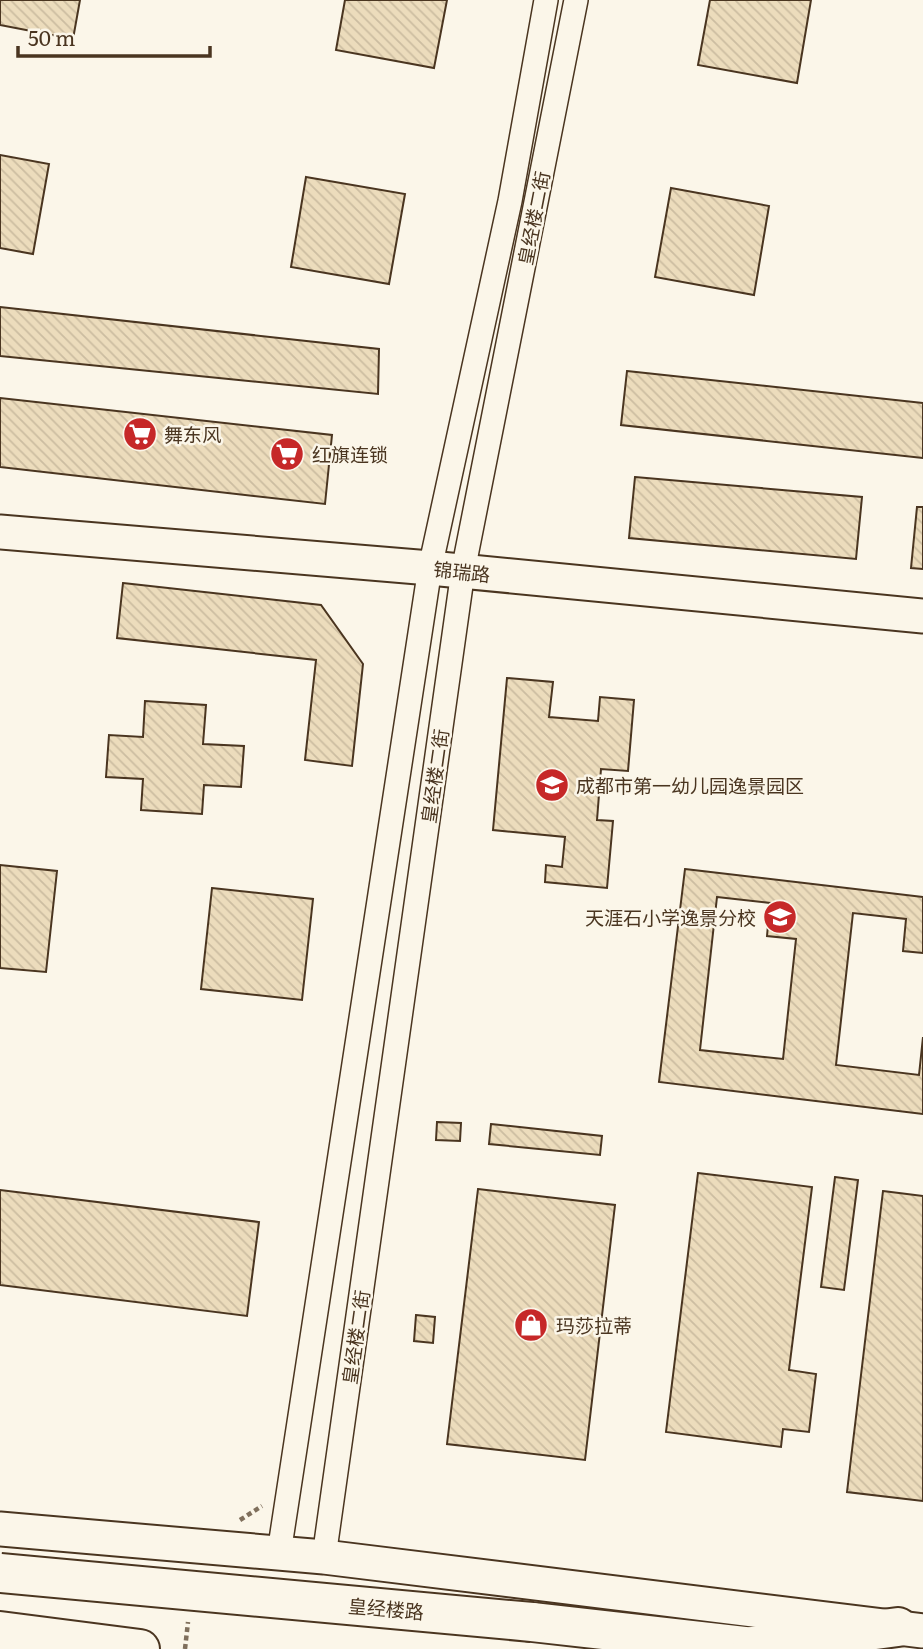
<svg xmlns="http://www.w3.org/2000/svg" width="923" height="1649" font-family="Literata,'Noto Sans SC',serif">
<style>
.building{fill:url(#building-back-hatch);stroke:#4a3520;stroke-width:2;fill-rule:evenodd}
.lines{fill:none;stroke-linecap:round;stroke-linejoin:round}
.street-casing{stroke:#4a3520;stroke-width:26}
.secondary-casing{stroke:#4a3520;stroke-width:37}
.highway-casing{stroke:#4a3520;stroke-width:42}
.path{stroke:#7f6f5c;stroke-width:4.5;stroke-dasharray:5 3.5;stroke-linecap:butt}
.street{stroke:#fbf6e9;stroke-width:23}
.secondary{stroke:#fbf6e9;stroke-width:33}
.highway{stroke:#fbf6e9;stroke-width:38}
.highway-bridge-casing{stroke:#4a3520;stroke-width:42;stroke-linecap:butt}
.highway-bridge{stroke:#fbf6e9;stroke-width:38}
.labels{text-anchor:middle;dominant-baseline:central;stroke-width:5;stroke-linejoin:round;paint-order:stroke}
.street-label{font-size:19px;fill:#4a3520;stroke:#fbf6e9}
.poi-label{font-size:19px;fill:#4a3520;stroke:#fbf6e9;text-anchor:start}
</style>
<defs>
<pattern id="building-back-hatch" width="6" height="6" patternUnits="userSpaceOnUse" patternTransform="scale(1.75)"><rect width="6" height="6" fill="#ecdcbc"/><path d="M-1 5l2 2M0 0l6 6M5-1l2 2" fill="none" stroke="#ccbda1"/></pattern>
</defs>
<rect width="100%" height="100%" fill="#fbf6e9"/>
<g class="building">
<path d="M0 0H80L73 39 0 25Z"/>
<path d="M345 0H447L434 68 336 50Z"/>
<path d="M710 0H811L797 83 698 65Z"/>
<path d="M0 155 49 164 33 254 0 248Z"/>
<path d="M306 177 405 194 389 284 291 267Z"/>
<path d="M671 188 769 206 754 295 655 277Z"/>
<path d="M0 307 379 349 378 394 0 356Z"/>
<path d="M627 371 923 403V458L621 425Z"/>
<path d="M0 398 332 435 325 504 0 467Z"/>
<path d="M635 477 862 497 856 559 629 538Z"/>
<path d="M917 507H923V569L911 568Z"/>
<path d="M123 583 321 605 363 664 352 766 305 760 316 660 117 638Z"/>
<path d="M507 678 553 682 549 717 598 721 600 697 634 700 628 771 601 769 597 820 613 821 607 888 545 882 546 865 562 867 565 837 493 830Z"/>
<path d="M145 701 206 705 203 744 244 746 241 787 204 785 202 814 141 810 143 779 106 777 109 735 143 737Z"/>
<path d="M0 865 57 871 46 972 0 968Z"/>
<path d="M685 869 923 897V953L903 951 906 919 853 913 836 1065 919 1075 923 1037V1114L659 1082ZM717 897 770 903 767 936 796 939 783 1059 700 1050Z"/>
<path d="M212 888 313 899 302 1000 201 989Z"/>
<path d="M437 1122 461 1123 460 1141 436 1140Z"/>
<path d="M491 1124 602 1136 600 1155 489 1144Z"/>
<path d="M698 1173 812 1187 789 1370 816 1374 809 1432 783 1429 781 1447 666 1432Z"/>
<path d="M835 1177 858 1180 844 1290 821 1287Z"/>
<path d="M478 1189 615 1205 585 1460 447 1444Z"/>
<path d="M0 1190 259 1222 247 1316 0 1285Z"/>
<path d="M883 1191 923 1196V1501L847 1492Z"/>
<path d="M416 1315 435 1317 433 1343 414 1341Z"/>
</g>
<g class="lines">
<g class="street-casing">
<g id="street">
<path d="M279 1553 430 568 510 201 546 0"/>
<path d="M324 1557 463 571 576 0"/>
</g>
</g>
<g class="secondary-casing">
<g id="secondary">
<path d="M0 532 430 568 923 616"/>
<path d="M0 1529 324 1557 923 1631"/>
</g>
</g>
<g class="highway-casing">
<g id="highway">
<path d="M532 1622 772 1649"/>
<path d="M0 1631 140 1649"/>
<path d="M752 1646 898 1627"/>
</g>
</g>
<g class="path">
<path d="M240 1520 262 1506"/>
<path d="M185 1649 188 1622"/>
</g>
<use href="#street" class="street"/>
<use href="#secondary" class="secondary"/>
<use href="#highway" class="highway"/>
<g class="highway-bridge-casing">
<path id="highway-bridge" d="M0 1573 532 1622"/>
</g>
<use href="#highway-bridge" class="highway-bridge"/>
</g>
<defs>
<g id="supermarket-disc" transform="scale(1.75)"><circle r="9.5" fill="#c62828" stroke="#fbf6e9"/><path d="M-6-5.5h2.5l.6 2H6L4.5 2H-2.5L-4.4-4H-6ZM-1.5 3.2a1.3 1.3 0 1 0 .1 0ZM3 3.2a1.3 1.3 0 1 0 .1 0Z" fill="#fff"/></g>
<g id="school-disc" transform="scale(1.75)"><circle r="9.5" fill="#c62828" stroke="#fbf6e9"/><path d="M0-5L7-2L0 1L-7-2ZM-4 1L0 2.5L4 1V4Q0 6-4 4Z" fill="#fff"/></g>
<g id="shop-disc" transform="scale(1.75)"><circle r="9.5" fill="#c62828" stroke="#fbf6e9"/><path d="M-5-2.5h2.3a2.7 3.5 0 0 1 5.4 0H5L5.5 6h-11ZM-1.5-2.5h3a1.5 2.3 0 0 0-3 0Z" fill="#fff"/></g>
</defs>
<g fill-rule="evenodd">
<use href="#supermarket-disc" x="140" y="434"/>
<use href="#supermarket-disc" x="287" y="454"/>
<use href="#school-disc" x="552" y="785"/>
<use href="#school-disc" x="780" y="917"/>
<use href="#shop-disc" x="531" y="1325"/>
</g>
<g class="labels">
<g class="street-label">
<text transform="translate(533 218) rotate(-79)">皇经楼二街</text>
<text transform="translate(462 571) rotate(6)">锦瑞路</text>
<text transform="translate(434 776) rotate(-82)">皇经楼二街</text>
<text transform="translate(355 1337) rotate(-82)">皇经楼二街</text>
<text transform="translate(386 1608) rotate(5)">皇经楼路</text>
</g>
<g class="poi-label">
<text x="164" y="434">舞东风</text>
<text x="312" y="454">红旗连锁</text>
<text x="576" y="785">成都市第一幼儿园逸景园区</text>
<text x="756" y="917" text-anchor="end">天涯石小学逸景分校</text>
<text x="556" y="1325">玛莎拉蒂</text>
</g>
</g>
<path d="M18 46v10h192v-10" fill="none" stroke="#4a3520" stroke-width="3.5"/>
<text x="28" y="46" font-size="21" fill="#4a3520" stroke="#fbf6e9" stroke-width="5" paint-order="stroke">50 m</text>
</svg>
